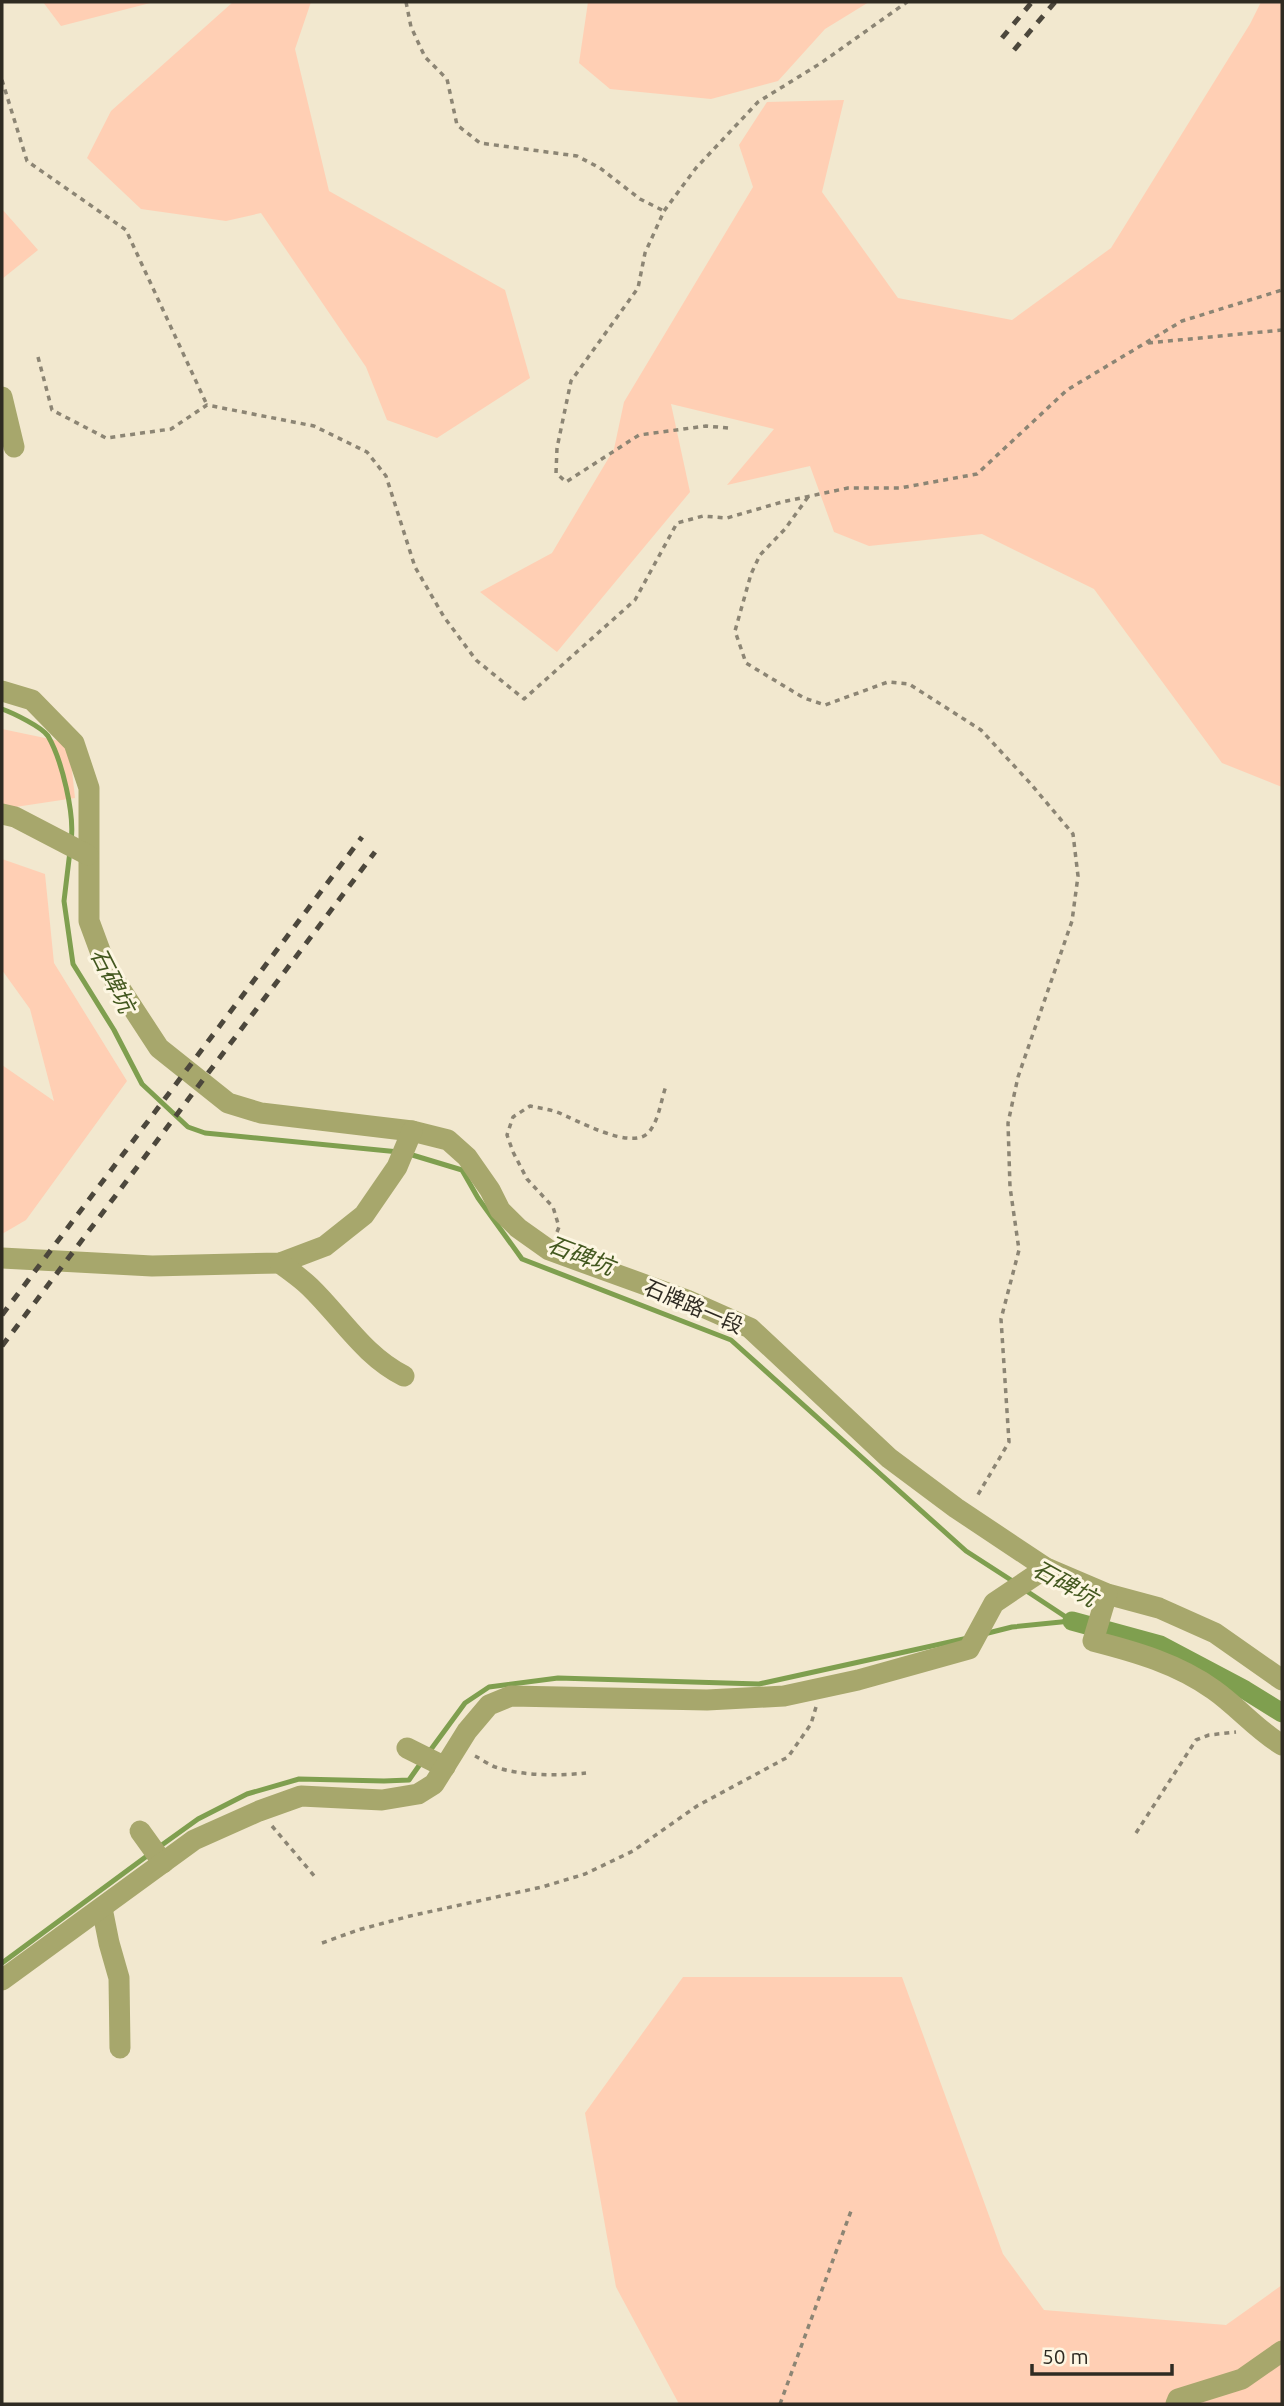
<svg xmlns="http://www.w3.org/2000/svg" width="1284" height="2406" font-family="Ubuntu,'Noto Sans TC',sans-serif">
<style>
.green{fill:#ffcfb4}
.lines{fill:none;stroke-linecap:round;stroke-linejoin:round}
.stream{stroke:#7f9f4f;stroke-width:5}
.canal{stroke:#7f9f4f;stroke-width:19}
.path{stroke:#8c8574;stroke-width:3.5;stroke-dasharray:5 5;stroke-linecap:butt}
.minor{stroke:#a7a76c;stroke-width:21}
.rail{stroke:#4c473c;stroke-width:5;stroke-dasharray:9 9;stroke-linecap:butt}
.labels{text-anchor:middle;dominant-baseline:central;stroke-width:6;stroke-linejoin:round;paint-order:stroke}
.street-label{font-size:21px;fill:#2f2b22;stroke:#fdf6e2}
.water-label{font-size:23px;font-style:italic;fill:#43581f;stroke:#fdf6e2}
</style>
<rect width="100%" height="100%" fill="#f2e8cf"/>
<g class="green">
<path d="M43 2H154L61 26Z"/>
<path d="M233 2H311L295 49 329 191 505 290 530 378 437 438 387 420 366 367 261 213 226 221 141 209 87 158 111 111Z"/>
<path d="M588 2H869L825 29 778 81 711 99 610 89 579 63Z"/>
<path d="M1261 2H1282V787L1222 763 1094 589 982 534 869 546 834 532 810 466 727 485 774 429 671 404 690 492 557 652 480 592 552 553 614 449 624 402 753 187 739 145 767 102 844 100 822 192 898 298 1012 320 1111 248 1250 24Z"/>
<path d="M2 209 38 250 2 279Z"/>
<path d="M2 729 69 743 75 798 2 809Z"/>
<path d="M2 859 45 874 54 963 127 1081 26 1220 2 1234V1065L54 1101 30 1009 2 970Z"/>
<path d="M683 1977H902L1003 2254 1044 2310 1226 2325 1282 2285V2404H679L616 2287 585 2113Z"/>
</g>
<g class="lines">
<g class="stream">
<path d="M2 709C13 713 42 727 48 736 62 760 75 815 71 841"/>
<path d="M70 851 64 901 73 964 114 1030 142 1084 188 1127 205 1133 399 1152"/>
<path d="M409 1154 462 1170 478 1198 522 1259 731 1340 966 1551 1014 1582"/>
<path d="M1025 1590 1072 1621"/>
<path d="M984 1634 1012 1627 1071 1621"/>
<path d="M429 1752 465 1703 489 1687 558 1678 759 1684 968 1638"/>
<path d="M159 1847 198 1819 247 1794 299 1779 384 1781 409 1780 423 1760"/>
<path d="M2 1963 151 1853"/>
</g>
<path class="canal" d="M1072 1621 1160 1645 1245 1690 1282 1713"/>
<g class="path">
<path d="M406 2 411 27 425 57 447 79 457 125 480 143 577 156 600 168 640 199 664 211"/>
<path d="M2 80 27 161 126 230 207 405"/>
<path d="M1148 343 1282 330"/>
<path d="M38 357 52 410 106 438 171 429 207 405 314 426 367 452 386 476 415 567 444 617 476 660 524 699 635 600 677 523 703 516 727 518 782 502 848 488H900L977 474 1067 390 1182 321 1282 290"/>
<path d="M728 428 706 426 639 435 566 482 556 473 557 448 571 381 638 288 645 253 664 211 696 168 758 102 821 63 907 2"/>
<path d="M808 497 785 529 760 555 751 574 735 631 746 663 804 698 825 705 888 682 909 684 981 730 1030 783 1073 834 1078 876 1072 921 1018 1077 1008 1123 1010 1187 1019 1250 1001 1319 1009 1442 976 1498"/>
<path d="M557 1232 559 1227 553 1207 527 1179 513 1152 507 1135 513 1117 530 1106C539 1108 548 1109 557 1112 575 1119 632 1152 649 1132 659 1120 661 1100 666 1086"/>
<path d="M475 1756C481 1759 488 1764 495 1767 522 1776 558 1776 586 1773"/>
<path d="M272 1826 316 1878"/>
<path d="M1136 1833 1196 1740 1209 1735 1236 1732"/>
<path d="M322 1943 358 1930 410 1916 542 1887 585 1874 633 1851 697 1806 788 1757 811 1724 816 1707"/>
<path d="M780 2404 851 2211"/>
</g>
<g class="minor">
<path d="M2 397 14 447"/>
<path d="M2 691 32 700 74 743 89 788V921L106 967 159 1048 228 1103 261 1113 412 1131 448 1140 467 1157 490 1190 500 1210 518 1228 549 1250 687 1300 750 1328 889 1458 956 1508 1046 1568 1107 1594 1159 1608 1215 1633 1282 1680"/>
<path d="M2 814 15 817 88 855"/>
<path d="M2 1258 152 1266 280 1263 325 1246 364 1215 397 1167 412 1131"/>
<path d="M280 1263C290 1271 301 1278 310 1287 342 1318 364 1356 404 1376"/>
<path d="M1107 1594 1093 1641C1136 1652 1178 1664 1214 1690 1238 1707 1257 1730 1282 1745"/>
<path d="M407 1748 445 1767"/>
<path d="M140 1831 163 1863"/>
<path d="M102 1908 109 1943 119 1978 120 2048"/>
<path d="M2 1980 194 1840 259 1811 301 1796 382 1800 418 1794 434 1784 467 1731 489 1705 511 1696 707 1700 784 1696 858 1680 969 1649 994 1603 1046 1568"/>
<path d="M1176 2404 1178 2399 1242 2379 1282 2351"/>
</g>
<g class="rail">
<path d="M1002 38 1032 2"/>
<path d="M1014 50 1055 2"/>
<path d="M2 1315 362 837"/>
<path d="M2 1346 375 852"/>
</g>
</g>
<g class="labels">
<g class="street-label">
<text transform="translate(694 1306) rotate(23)">石牌路一段</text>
</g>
<g class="water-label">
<text transform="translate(113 980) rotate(63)">石碑坑</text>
<text transform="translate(581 1255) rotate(21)">石碑坑</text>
<text transform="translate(1065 1583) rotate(29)">石碑坑</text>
</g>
</g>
<rect width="1284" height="2406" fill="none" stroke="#2f2b22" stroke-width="7"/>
<path d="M1032 2364v10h140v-10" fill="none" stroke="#2f2b22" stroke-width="3.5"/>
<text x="1042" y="2364" font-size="21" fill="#2f2b22" stroke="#fdf6e2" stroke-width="5" paint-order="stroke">50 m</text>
</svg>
